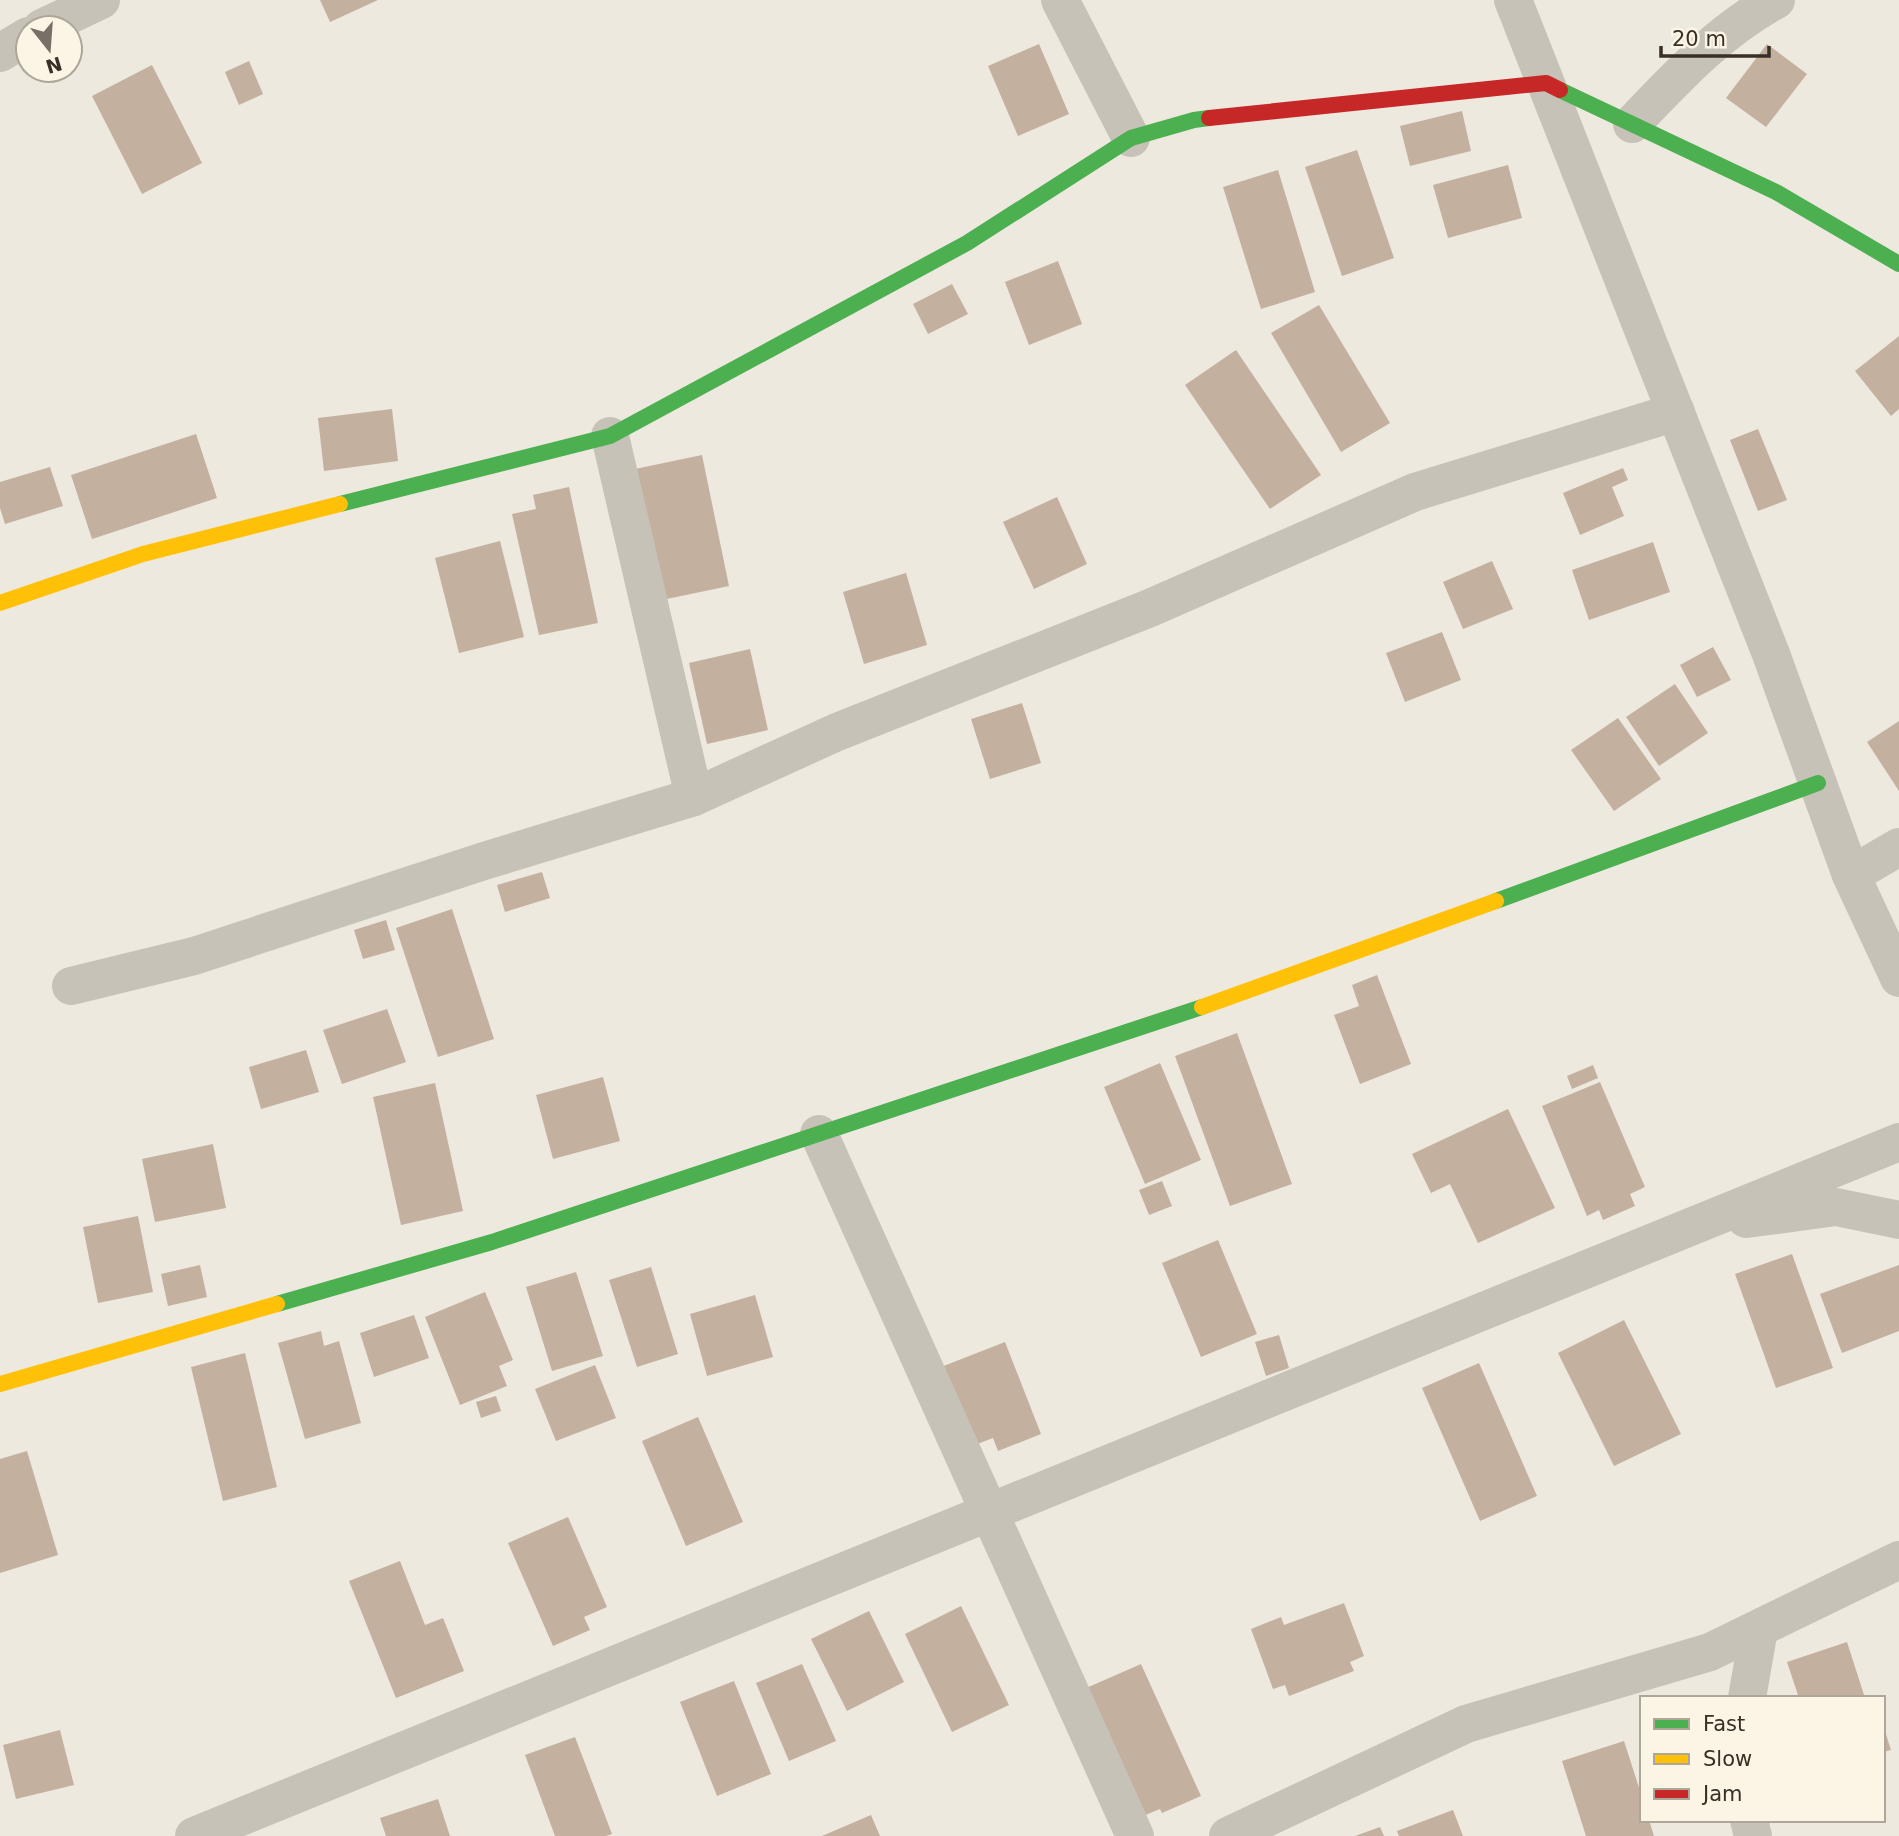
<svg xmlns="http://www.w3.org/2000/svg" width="1899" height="1836" font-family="'DejaVu Sans',sans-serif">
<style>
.building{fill:#c3b09f}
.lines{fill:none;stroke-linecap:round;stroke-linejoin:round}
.street{stroke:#c7c2b8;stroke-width:38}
.fast{stroke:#4caf50;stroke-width:16}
.slow{stroke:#ffc107;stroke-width:16}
.jam{stroke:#c62828;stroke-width:16}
</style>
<rect width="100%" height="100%" fill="#eee9df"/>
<g class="building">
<path d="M320 0H378L330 22Z"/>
<path d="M1039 44 1069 114 1018 136 988 66Z"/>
<path d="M1767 44 1807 74 1766 127 1726 98Z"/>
<path d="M249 61 263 94 239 105 225 72Z"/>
<path d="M152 65 202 163 142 194 92 96Z"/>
<path d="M1462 111 1471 151 1410 166 1400 126Z"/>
<path d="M1357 150 1394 258 1342 276 1305 167Z"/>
<path d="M1508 165 1522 218 1448 238 1433 185Z"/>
<path d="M1278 170 1315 292 1261 309 1223 187Z"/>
<path d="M1058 261 1082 324 1029 345 1005 282Z"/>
<path d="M952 284 968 314 928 334 913 304Z"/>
<path d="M1319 305 1390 423 1341 452 1271 333Z"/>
<path d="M1899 336V409L1891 416 1855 371Z"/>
<path d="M1236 350 1321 475 1270 509 1185 385Z"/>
<path d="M392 409 398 461 324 471 318 418Z"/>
<path d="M1758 429 1787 500 1758 511 1730 440Z"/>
<path d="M196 434 217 498 92 539 71 475Z"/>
<path d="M702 455 729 586 662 600 635 469Z"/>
<path d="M50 467 63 506 5 524 0 508V482Z"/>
<path d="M1623 468 1628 480 1612 487 1624 516 1580 535 1563 493Z"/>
<path d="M569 487 598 623 539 635 512 514 536 509 533 495Z"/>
<path d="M1057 497 1087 564 1034 589 1003 522Z"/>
<path d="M500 541 524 637 459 653 435 558Z"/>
<path d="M1653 542 1670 592 1589 620 1572 570Z"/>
<path d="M1492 561 1513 609 1463 629 1443 582Z"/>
<path d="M906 573 927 645 864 664 843 592Z"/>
<path d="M1442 632 1461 680 1405 702 1386 653Z"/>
<path d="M1713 647 1731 680 1697 697 1680 665Z"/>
<path d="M750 649 768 730 707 744 689 663Z"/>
<path d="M1675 684 1708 733 1659 766 1626 717Z"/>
<path d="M1022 703 1041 763 990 779 971 719Z"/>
<path d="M1618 718 1661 779 1614 811 1571 750Z"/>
<path d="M1899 721V791L1867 742Z"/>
<path d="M542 872 550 898 505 912 497 885Z"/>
<path d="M452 909 494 1039 438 1057 396 928Z"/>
<path d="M386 920 395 950 363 959 354 930Z"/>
<path d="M1377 975 1411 1064 1360 1084 1334 1015 1359 1006 1352 985Z"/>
<path d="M387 1009 406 1062 342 1084 323 1030Z"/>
<path d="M1237 1033 1292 1184 1230 1206 1175 1056Z"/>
<path d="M306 1050 319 1092 261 1109 249 1067Z"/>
<path d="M1160 1063 1201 1160 1145 1184 1104 1087Z"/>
<path d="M1593 1065 1598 1078 1572 1089 1567 1076Z"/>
<path d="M603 1077 620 1141 553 1159 536 1095Z"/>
<path d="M1600 1082 1645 1187 1630 1194 1635 1206 1603 1220 1599 1210 1587 1216 1542 1106Z"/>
<path d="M435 1083 463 1211 401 1225 373 1097Z"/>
<path d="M1508 1109 1555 1208 1478 1243 1450 1184 1431 1193 1412 1154Z"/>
<path d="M213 1144 226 1208 155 1222 142 1159Z"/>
<path d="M1162 1181 1172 1206 1149 1215 1139 1190Z"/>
<path d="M138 1216 153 1292 98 1303 83 1227Z"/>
<path d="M1218 1240 1257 1334 1201 1357 1162 1263Z"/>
<path d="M1792 1254 1833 1368 1776 1388 1735 1274Z"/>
<path d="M200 1265 207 1297 168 1306 161 1274Z"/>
<path d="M1899 1265V1331L1842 1353 1820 1294Z"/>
<path d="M651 1267 678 1354 637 1367 609 1280Z"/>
<path d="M576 1272 603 1356 552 1371 526 1287Z"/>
<path d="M485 1292 513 1360 499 1366 507 1386 460 1405 425 1317Z"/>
<path d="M755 1295 773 1357 707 1376 690 1314Z"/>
<path d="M414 1315 429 1358 374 1377 360 1333Z"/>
<path d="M1624 1320 1681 1434 1614 1466 1558 1353Z"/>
<path d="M321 1331 324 1346 339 1341 361 1423 305 1439 278 1343Z"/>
<path d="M1279 1335 1289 1368 1266 1376 1255 1342Z"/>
<path d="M1005 1342 1041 1434 998 1451 993 1438 972 1446 941 1367Z"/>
<path d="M245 1353 277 1487 223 1501 191 1367Z"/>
<path d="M1479 1363 1537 1496 1480 1521 1422 1388Z"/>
<path d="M595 1365 616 1418 556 1441 535 1389Z"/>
<path d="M496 1396 501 1411 481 1418 476 1402Z"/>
<path d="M698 1417 743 1522 686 1546 642 1441Z"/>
<path d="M27 1451 58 1555 0 1573V1459Z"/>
<path d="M568 1517 607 1607 584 1617 590 1630 553 1646 508 1543Z"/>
<path d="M400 1561 425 1625 443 1618 464 1671 396 1698 349 1581Z"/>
<path d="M1344 1603 1364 1656 1350 1662 1354 1671 1289 1696 1285 1685 1273 1689 1251 1629 1281 1617 1284 1625Z"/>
<path d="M961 1606 1009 1705 952 1732 905 1634Z"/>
<path d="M869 1611 904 1682 847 1711 811 1639Z"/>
<path d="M1847 1642 1865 1698H1799L1787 1662Z"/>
<path d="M802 1664 836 1741 789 1761 756 1683Z"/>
<path d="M1141 1664 1201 1796 1162 1813 1160 1809 1143 1816 1084 1689Z"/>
<path d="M734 1681 771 1774 717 1796 680 1702Z"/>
<path d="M1884 1728 1891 1750 1883 1752V1729Z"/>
<path d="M60 1730 74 1785 16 1799 3 1745Z"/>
<path d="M575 1737 612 1834 606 1836H555L525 1755Z"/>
<path d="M1624 1741 1642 1797V1820H1649L1654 1836H1586L1562 1761Z"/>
<path d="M438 1799 450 1836H386L380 1818Z"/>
<path d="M1453 1810 1463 1836H1399L1397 1831Z"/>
<path d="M871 1815 880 1836H822Z"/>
<path d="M1380 1827 1384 1836H1355Z"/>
</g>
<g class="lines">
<g class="street">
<path d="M1060 0 1131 138"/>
<path d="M1513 0 1771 654 1851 875 1899 978"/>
<path d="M42 28 101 0"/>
<path d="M0 53 28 36"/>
<path d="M1632 124C1676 78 1719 31 1776 0"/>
<path d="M610 436 694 797"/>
<path d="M1851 875 1899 847"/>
<path d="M71 986 194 956 484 861 694 797 837 732 1150 608 1415 492 1676 412"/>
<path d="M819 1134 1135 1836"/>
<path d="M1746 1219 1836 1207 1899 1220"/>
<path d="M1747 1698 1759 1629"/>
<path d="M1749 1820 1753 1836"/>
<path d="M194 1836 1899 1142"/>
<path d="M1228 1836 1466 1724 1710 1652 1899 1560"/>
</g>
<g class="fast">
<path d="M1560 90 1776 192 1899 264"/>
<path d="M340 504 610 436 967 243 1131 138 1194 120 1209 118"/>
<path d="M1496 901 1818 783"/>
<path d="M277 1304 492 1242 1202 1007"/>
</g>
<g class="slow">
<path d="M0 603 143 554 340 504"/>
<path d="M1202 1007 1496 901"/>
<path d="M0 1384 277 1304"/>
</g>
<path class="jam" d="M1209 118 1546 83 1560 90"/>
</g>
<rect x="1640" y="1696" width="245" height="126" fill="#fbf5e6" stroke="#ada699" stroke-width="2"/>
<rect x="1654" y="1719" width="35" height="10" fill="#4caf50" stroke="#ada699" stroke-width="2"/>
<text x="1703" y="1731" font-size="21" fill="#382f26">Fast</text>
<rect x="1654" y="1754" width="35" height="10" fill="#ffc107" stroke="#ada699" stroke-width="2"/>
<text x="1703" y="1766" font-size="21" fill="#382f26">Slow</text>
<rect x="1654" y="1789" width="35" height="10" fill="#c62828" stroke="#ada699" stroke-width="2"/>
<text x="1703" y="1801" font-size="21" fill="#382f26">Jam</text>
<g transform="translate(49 49) rotate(163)"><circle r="33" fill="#fbf5e6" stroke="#ada699" stroke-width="2"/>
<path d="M0-5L12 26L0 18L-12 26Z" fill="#787067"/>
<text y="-10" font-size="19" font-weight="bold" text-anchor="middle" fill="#382f26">N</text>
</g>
<path d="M1661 46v10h108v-10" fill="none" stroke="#382f26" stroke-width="3.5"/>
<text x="1672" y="46" font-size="21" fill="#382f26" stroke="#fbf5e6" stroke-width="5" paint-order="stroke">20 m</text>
</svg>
